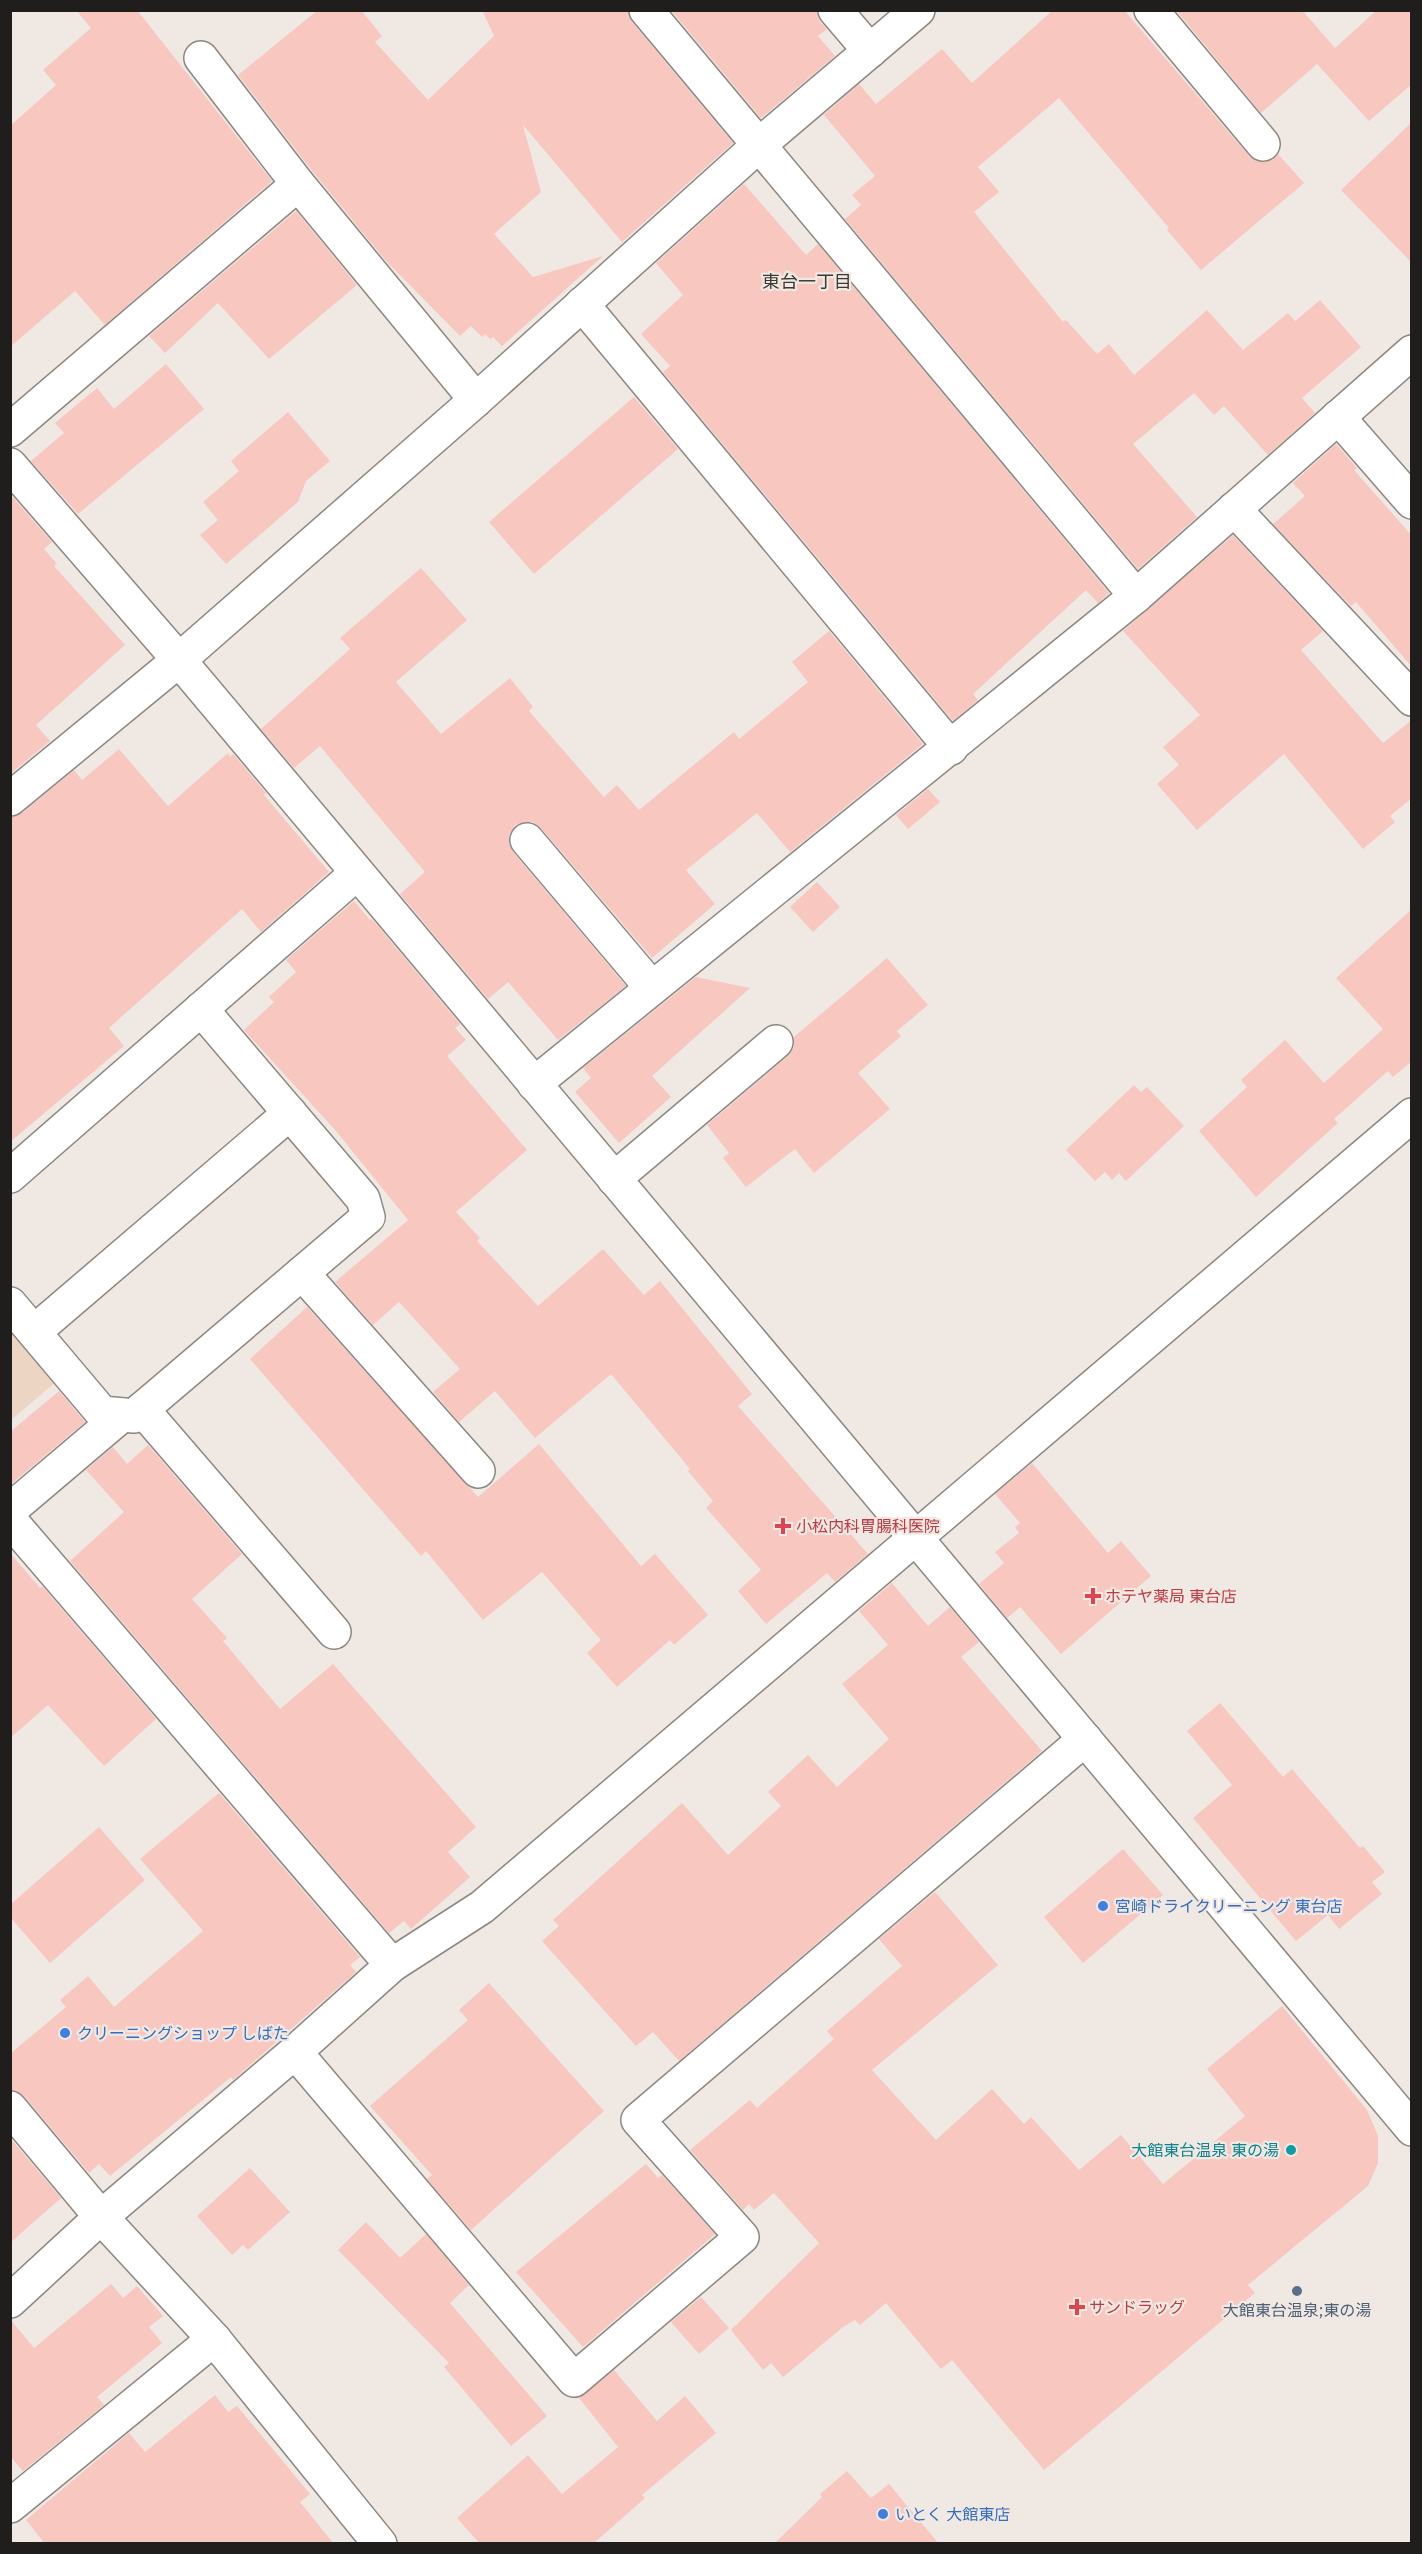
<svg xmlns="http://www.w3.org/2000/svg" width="1422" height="2554" font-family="'IBM Plex Sans','Noto Sans JP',sans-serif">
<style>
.green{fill:#ecd6c3}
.building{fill:#f7c7c0}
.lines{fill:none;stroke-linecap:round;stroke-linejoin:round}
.street-casing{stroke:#8d8781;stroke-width:36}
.street{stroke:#fff;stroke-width:33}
.health-dot{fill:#e0444e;stroke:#f0e9e3;stroke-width:2}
.shop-dot{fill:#3f7fe0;stroke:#f0e9e3;stroke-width:2}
.culture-dot{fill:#0f9aa8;stroke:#f0e9e3;stroke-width:2}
.service-dot{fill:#5c6f8a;stroke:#f0e9e3;stroke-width:2}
.labels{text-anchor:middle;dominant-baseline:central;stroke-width:4.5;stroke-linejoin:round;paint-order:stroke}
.health-label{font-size:16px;fill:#be3a42;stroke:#f0e9e3;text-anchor:start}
.shop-label{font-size:16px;fill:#366cbe;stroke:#f0e9e3;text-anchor:start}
.culture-label{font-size:16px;fill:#0d838f;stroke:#f0e9e3;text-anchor:end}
.service-label{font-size:16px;fill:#4e5e75;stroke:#f0e9e3}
.neighbourhood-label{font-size:18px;fill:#3d3833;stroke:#f0e9e3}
</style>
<rect width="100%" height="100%" fill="#f0e9e3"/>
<path class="green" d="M10 1327 56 1382 11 1420H10Z"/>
<g class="building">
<path d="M76 10H137L272 181 105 325 75 291 10 347V126L56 85 43 70 91 28Z"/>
<path d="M318 10H361L382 36 375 42 428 100 494 36 482 10H628L632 22 733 143 622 242 523 125 541 192 494 234 533 277 603 256 502 346 493 337 490 339 485 334 482 337 471 326 460 336 386 261 313 172 238 75Z"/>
<path d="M671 10H817L820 22 827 29 818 36 835 56 761 118Z"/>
<path d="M1053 10H1124L1249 156 1256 161 1266 162 1278 154 1304 183 1201 270 1167 230 1169 228 1059 98 978 167 999 192 974 212 1063 322 1066 320 1097 354 1109 344 1134 375 1207 310 1243 350 1288 313 1295 321 1320 300 1361 347 1302 398 1315 413 1268 455 1224 406 1214 415 1194 393 1133 444 1197 517 1138 569 845 219 861 205 852 195 875 176 824 115 859 84 876 104 942 49 972 83Z"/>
<path d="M1176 10H1302L1335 48 1377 10H1412V84L1369 121 1317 64 1261 113Z"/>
<path d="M1412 122V263L1341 190Z"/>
<path d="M744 184 806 255 818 244 1109 593 1098 603 1086 590 973 694 978 700 953 721 663 372 670 366 641 334 683 295 656 263Z"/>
<path d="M296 211 357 285 269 359 218 303 165 353 149 336Z"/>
<path d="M166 364 204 409 78 514 31 461 64 433 55 423 97 388 114 409Z"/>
<path d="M634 397 678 449 534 574 489 522Z"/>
<path d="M288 412 330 461 306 481 298 502 226 564 200 535 218 520 203 502 239 471 231 461Z"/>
<path d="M1336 444 1357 468 1354 470 1412 536V667L1356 602 1351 606 1273 524 1305 496 1293 483Z"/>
<path d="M10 494 52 542 44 549 57 564 54 566 125 645 36 725 50 741 10 774Z"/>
<path d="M1233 535 1323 631 1301 650 1383 743 1412 720V798L1390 816 1395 822 1363 849 1284 754 1197 830 1157 784 1179 765 1163 747 1200 715 1123 631Z"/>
<path d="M421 568 467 620 396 682 441 734 510 678 533 707 529 711 604 797 617 785 639 810 734 732 739 739 808 682 792 662 829 631 923 744 790 852 757 813 686 870 715 904 652 958 541 828 533 822H524L515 825 509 834V844L513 852 626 986 558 1040 508 982 488 999 400 894 425 872 320 746 294 768 261 729 350 649 340 638Z"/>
<path d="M119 749 168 806 228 753 230 757 233 754 266 793 264 795 329 872 261 932 242 909 109 1028 124 1046 10 1142V817L22 813 74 770 82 780Z"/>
<path d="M928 789 940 802 908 829 896 815Z"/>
<path d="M817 882 840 907 813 932 790 907Z"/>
<path d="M354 901 370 920 372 919 460 1024 455 1028 466 1040 447 1056 527 1150 456 1212 480 1238 477 1241 538 1306 603 1249 644 1295 660 1281 752 1394 738 1406 868 1554 835 1582 827 1573 766 1624 738 1591 761 1570 706 1508 713 1501 688 1471 690 1469 611 1374 535 1438 495 1391 459 1422 433 1392 460 1369 399 1302 373 1325 335 1282 408 1220 336 1131 244 1030 274 1002 269 997 296 972 286 960Z"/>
<path d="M1412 909V1061L1393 1077 1388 1071 1334 1119 1338 1123 1256 1197 1199 1131 1247 1087 1241 1080 1285 1040 1324 1083 1383 1029 1336 978Z"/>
<path d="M887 958 928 1005 897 1031 901 1036 858 1073 890 1109 814 1173 795 1149 746 1187 723 1158 729 1153 707 1125 788 1056 794 1048V1037Z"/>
<path d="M696 977 750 988 652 1076 671 1097 619 1143 575 1092 591 1078 583 1068Z"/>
<path d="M1134 1085 1141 1092 1147 1087 1184 1126 1126 1181 1119 1173 1112 1180 1105 1172 1095 1181 1066 1150Z"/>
<path d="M307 1307 478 1497 539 1444 641 1566 655 1554 708 1615 674 1645 670 1640 617 1687 587 1653 601 1640 542 1572 483 1620 426 1551 421 1556 250 1359Z"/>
<path d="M59 1391 85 1422 10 1485V1432Z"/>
<path d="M148 1445 242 1554 192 1599 227 1638 223 1641 280 1709 333 1664 476 1827 448 1852 470 1877 411 1929 404 1921 389 1933 70 1561 124 1512 86 1470 113 1447 127 1464Z"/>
<path d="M1032 1463 1108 1553 1121 1541 1151 1576 1061 1654 1020 1607 1007 1618 979 1584 1004 1563 995 1552 1019 1533 1015 1527 1020 1523 995 1494Z"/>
<path d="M10 1553 40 1588 42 1586 156 1719 104 1766 48 1705 10 1738Z"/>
<path d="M892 1583 928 1626 950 1607 979 1642 961 1657 1042 1751 679 2061 653 2032 636 2046 542 1941 559 1926 553 1920 682 1803 728 1855 781 1806 768 1792 808 1755 837 1787 889 1739 842 1684 888 1645 859 1611Z"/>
<path d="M1220 1703 1283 1777 1292 1769 1360 1848 1363 1846 1385 1872 1372 1882 1382 1894 1339 1929 1328 1915 1296 1941 1193 1818 1232 1785 1187 1731Z"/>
<path d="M219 1793 360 1957 350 1965 356 1972 233 2080 231 2077 110 2176 99 2164 89 2173 24 2096 17 2091 10 2090V2054L66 2007 60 2000 88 1976 114 2007 203 1931 140 1859Z"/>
<path d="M99 1827 145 1880 50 1963 10 1917V1905Z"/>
<path d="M1123 1849 1163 1895 1083 1963 1044 1917Z"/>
<path d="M935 1892 998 1965 872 2070 936 2140 992 2089 1024 2124 1031 2117 1079 2170 1121 2135 1163 2184 1245 2116 1207 2069 1282 2006 1367 2110 1378 2136V2163L1368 2186 1248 2285 1255 2293 1044 2470 952 2360 941 2369 886 2303 860 2325 855 2320 843 2327 783 2377 771 2363 763 2370 731 2330 819 2243 774 2193 754 2210 749 2204 743 2210 690 2150 750 2100 757 2108 834 2039 827 2031 902 1966 879 1939Z"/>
<path d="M489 1983 604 2111 471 2230 427 2179 432 2175 370 2106 468 2020 459 2010Z"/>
<path d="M10 2138 61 2198 10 2243Z"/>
<path d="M646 2164 658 2178 662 2175 715 2234 583 2347 516 2272Z"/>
<path d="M250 2168 290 2212 248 2250 243 2245 232 2255 197 2216Z"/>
<path d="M366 2222 400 2258 426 2234 469 2285 450 2303 547 2416 511 2446 444 2367 449 2363 338 2250Z"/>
<path d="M111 2284 123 2298 137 2286 163 2316 149 2327 162 2343 97 2397 104 2405 23 2471 10 2456V2319L34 2348Z"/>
<path d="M701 2297 729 2328 699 2354 671 2322Z"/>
<path d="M614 2370 657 2421 685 2396 716 2433 642 2495 645 2498 593 2544H480L457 2518 528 2455 562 2494 618 2447 579 2398Z"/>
<path d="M215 2395 228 2412 237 2406 272 2448 310 2494 300 2502 334 2544H45L26 2520 129 2433 145 2452Z"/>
<path d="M847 2471 871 2498 889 2484 939 2544H774L822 2497 820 2494Z"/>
</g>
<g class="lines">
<g class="street-casing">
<g id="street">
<path d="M646 10 1136 596"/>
<path d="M835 10 870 51"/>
<path d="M1151 10 1263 144"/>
<path d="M201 58 298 184 476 400"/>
<path d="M582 304 951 748"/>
<path d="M1338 417 1412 502"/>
<path d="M10 430 298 184"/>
<path d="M10 465 179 660 1412 2129"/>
<path d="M1234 509 1412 699"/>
<path d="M10 799 179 660 476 400 759 145 918 10"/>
<path d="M527 840 652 988"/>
<path d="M534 1084 1136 596 1412 352"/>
<path d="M10 1176 357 873"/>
<path d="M614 1179 776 1042"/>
<path d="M302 1273 478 1471"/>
<path d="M10 1304 102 1413 134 1416 368 1217 363 1199 201 1009"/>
<path d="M34 1332 290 1113"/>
<path d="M142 1409 334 1632"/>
<path d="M10 1510 122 1415"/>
<path d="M10 1520 392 1965"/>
<path d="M295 2052 574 2380 742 2237 638 2120 1085 1739"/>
<path d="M10 2108 101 2217 214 2339 380 2544"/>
<path d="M10 2301 101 2217 295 2052 392 1965 482 1907 1412 1115"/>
<path d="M10 2506 214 2339"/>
</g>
</g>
<use href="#street" class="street"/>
</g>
<g class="health-dot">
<path d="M780 1517h6v6h6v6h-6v6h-6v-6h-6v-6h6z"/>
<path d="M1090 1587h6v6h6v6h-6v6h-6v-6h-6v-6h6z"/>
<path d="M1074 2298h6v6h6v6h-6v6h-6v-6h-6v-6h6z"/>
</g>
<g class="shop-dot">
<circle cx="1103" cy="1906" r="6"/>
<circle cx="65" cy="2033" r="6"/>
<circle cx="883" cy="2514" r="6"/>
</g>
<circle class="culture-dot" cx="1291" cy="2150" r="6"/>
<circle class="service-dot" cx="1297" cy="2291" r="6"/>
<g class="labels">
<g class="health-label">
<text x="796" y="1526">小松内科胃腸科医院</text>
<text x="1105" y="1596">ホテヤ薬局 東台店</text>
<text x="1089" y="2307">サンドラッグ</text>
</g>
<g class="shop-label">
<text x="1115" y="1906">宮崎ドライクリーニング 東台店</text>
<text x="77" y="2033">クリーニングショップ しばた</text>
<text x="895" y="2514">いとく 大館東店</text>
</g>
<g class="culture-label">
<text x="1279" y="2150">大館東台温泉 東の湯</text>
</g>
<g class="service-label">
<text x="1297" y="2310">大館東台温泉;東の湯</text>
</g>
<g class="neighbourhood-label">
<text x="807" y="281">東台一丁目</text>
</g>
</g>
<rect width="1422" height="2554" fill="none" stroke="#201e1c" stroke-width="24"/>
</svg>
